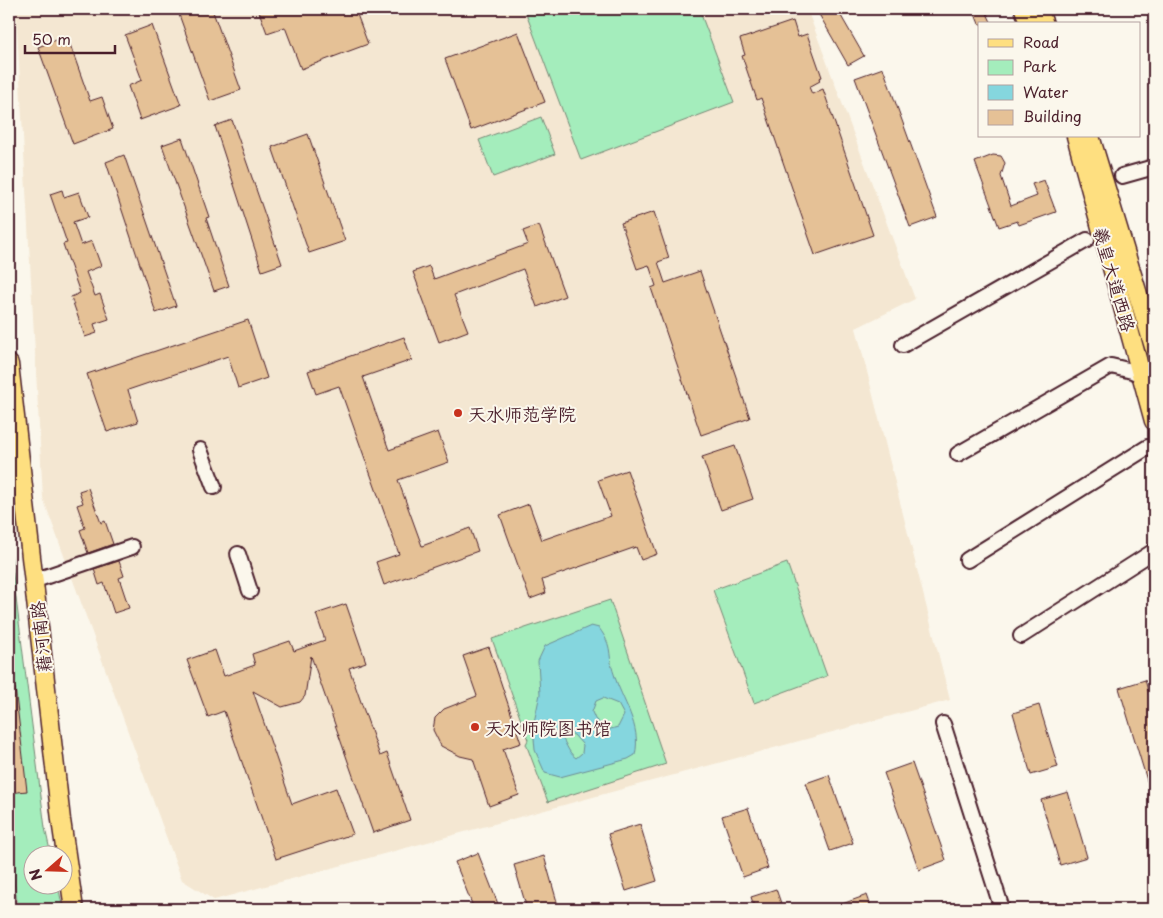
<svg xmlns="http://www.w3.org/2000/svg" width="1163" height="918" font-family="'Playpen Sans','LXGW WenKai TC',sans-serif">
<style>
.built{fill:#f4e7d2}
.green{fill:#a4edbc;stroke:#778674}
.water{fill:#85d6de;stroke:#6d8d96;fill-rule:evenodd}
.building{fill:#e5c196;stroke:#4a1f2b}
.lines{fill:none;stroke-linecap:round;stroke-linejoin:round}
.minor-casing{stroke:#4a1f2b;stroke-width:18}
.major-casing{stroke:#4a1f2b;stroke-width:21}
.minor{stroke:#fbf7ec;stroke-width:14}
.major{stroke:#fedf80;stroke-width:18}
.tram{stroke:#4a1f2b;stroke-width:1}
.poi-dot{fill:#c8321e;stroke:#fbf7ec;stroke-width:2}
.labels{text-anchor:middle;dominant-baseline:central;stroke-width:4;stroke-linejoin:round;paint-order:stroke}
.street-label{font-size:18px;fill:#4a1f2b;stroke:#fbf7ec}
.poi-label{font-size:18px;fill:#4a1f2b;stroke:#fbf7ec;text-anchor:start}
</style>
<rect width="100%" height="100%" fill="#fbf7ec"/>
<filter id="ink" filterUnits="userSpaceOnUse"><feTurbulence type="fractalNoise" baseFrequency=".02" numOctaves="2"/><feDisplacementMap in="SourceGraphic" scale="10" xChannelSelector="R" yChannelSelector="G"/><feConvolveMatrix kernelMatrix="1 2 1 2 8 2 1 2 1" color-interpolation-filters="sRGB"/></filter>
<g filter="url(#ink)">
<path class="built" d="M16 9H807L915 299 856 328 950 700 214 900 182 880 43 498Z"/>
<g class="green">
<path d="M530 9H699L734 102 581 160 525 11Z"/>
<path d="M541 117 555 154 493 177 479 140Z"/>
<path d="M9 543 45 828 51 855 32 856V886H58L63 909H18L9 846Z"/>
<path d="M787 563 827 676 754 703 713 590Z"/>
<path d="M610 600 666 764 548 802 526 744 528 740 492 639Z"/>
</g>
<path class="water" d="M591 626 599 628C614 648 607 654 614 674 622 701 642 725 635 755L628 759 560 777 545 773 535 750 533 727 540 694 538 661 545 646ZM603 698 618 704 624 715 618 727 607 730 595 719 592 712 596 701ZM560 728 574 735 583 745 582 753 576 758C567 752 567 742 559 735Z"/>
<g class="building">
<path d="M177 9H212L241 90 210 101Z"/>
<path d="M258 9H355L368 44 301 69 285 27 267 33Z"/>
<path d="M816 9H837L864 56 848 65Z"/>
<path d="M973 9H985L992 24H979Z"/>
<path d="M793 21 798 37 807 34 822 77 819 78 820 81 809 87 812 94 823 89 873 235 815 255 761 98 757 100 742 56 745 55 740 39Z"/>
<path d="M152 25 181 105 140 120 128 86 142 80 125 35Z"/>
<path d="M518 32 545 102 471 130 445 59Z"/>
<path d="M67 36 90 101 102 97 113 129 73 144 38 47Z"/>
<path d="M883 68 937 217 910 227 855 78Z"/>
<path d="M232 120 282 264 262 271 215 126Z"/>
<path d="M308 134 345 241 309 253 272 147Z"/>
<path d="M182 138 209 217 206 218 229 286 214 291 162 145Z"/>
<path d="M124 155 176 306 156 313 106 162Z"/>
<path d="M993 155 1001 156 1005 163 1001 176 1011 206 1037 196 1032 184 1044 180 1056 212 1019 225 1017 221 999 227 975 162Z"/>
<path d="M62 190 64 197 79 192 88 217 73 222 81 245 92 241 101 266 86 272 95 296 100 294 109 319 94 324 97 333 85 337 71 297 80 293 63 244 67 243 50 194Z"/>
<path d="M654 212 669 258 658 262 665 283 700 271 750 418 701 435 651 288 656 286 649 265 637 269 621 223Z"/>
<path d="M539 225 565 296 537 307 523 269 454 295 468 331 439 342 413 272 429 266 434 279 528 244 523 231Z"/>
<path d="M248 320 267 378 238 388 228 356 128 390 138 422 107 432 87 374Z"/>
<path d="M404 337 412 360 363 377 389 450 438 432 449 462 398 480 422 546 470 528 478 551 384 585 376 562 399 554 339 386 316 394 308 371Z"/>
<path d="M735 446 753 499 721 510 702 457Z"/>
<path d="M627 470 657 554 641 560 636 547 542 580 546 593 530 599 500 515 529 504 542 540 611 516 598 480Z"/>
<path d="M88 488 101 523 105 521 113 544 88 553 80 530 85 528 77 505 83 503 79 491Z"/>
<path d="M119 561 124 576 119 578 129 608 114 613 104 583 99 585 94 569Z"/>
<path d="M346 604 366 662 349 668 380 756 387 753 410 820 373 833 311 656 305 696 300 702 282 707 253 691 292 804 336 788 353 834 276 859 224 711 208 717 187 660 215 650 224 676 255 665 252 654 290 641 294 651 325 640 316 614Z"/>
<path d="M489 647 521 743 503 749 519 795 489 806 473 759 460 756 441 746 433 730 435 718 444 709 477 696 463 656Z"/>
<path d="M1145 680 1154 711V796L1152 797 1119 688Z"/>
<path d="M9 688H15L27 791 9 793Z"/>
<path d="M1039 705 1058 767 1031 775 1013 713Z"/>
<path d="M912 763 946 860 919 870 884 773Z"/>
<path d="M829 775 853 843 830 851 806 783Z"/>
<path d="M1068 792 1087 857 1060 865 1041 800Z"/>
<path d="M748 808 768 868 743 877 722 816Z"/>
<path d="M640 824 657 881 626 891 608 834Z"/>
<path d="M478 853 500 909H474L455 862Z"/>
<path d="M544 856 559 909H527L514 865Z"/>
<path d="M776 889 783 909H755L751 897Z"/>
<path d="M867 895 872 909H831V908Z"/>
</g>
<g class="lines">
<g class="minor-casing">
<g id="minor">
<path d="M1122 176 1154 167"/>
<path d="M903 345 1087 240"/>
<path d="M200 450 214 487"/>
<path d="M958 454 1111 366 1132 371 1154 380"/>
<path d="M238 554 250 591"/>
<path d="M967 560 1148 447"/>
<path d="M33 581 132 547"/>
<path d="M1021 636 1154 551"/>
<path d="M943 724 1002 909"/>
</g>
</g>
<g class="major-casing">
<g id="major">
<path d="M1024 9 1030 24"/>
<path d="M1038 9 1044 24"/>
<path d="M1076 136 1154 421"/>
<path d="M1090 136 1154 347"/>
<path d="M9 364 61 820 74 909"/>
</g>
</g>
<use href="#minor" class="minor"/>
<use href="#major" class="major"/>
<path class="tram" d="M9 894 12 909"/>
</g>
</g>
<g class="poi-dot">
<circle cx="458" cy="413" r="5"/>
<circle cx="475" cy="727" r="5"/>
</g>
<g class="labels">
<g class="street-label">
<text transform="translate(1115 279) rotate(74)">羲皇大道西路</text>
<text transform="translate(40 637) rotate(-96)">藉河南路</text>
</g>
<g class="poi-label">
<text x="468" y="413">天水师范学院</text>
<text x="485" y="727">天水师院图书馆</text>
</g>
</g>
<rect width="1163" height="918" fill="none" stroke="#fbf7ec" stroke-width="30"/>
<rect x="15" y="15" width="1133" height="888" fill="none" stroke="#4a1f2b" stroke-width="2" filter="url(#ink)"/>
<rect x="978" y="22" width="162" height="115" fill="#fbf7ec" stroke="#b4a19f"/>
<rect x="988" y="39" width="25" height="8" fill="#fedf80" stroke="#b4a19f"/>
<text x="1023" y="48" font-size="15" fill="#4a1f2b">Road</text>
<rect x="988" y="60" width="25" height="15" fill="#a4edbc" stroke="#b4a19f"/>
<text x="1023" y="72" font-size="15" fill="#4a1f2b">Park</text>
<rect x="988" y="85" width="25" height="15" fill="#85d6de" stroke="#b4a19f"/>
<text x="1023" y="98" font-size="15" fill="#4a1f2b">Water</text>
<rect x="988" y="110" width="25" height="15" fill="#e5c196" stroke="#b4a19f"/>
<text x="1023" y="122" font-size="15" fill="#4a1f2b">Building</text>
<g transform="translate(48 870) rotate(250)"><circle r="24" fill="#fbf7ec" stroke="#b4a19f"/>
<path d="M0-4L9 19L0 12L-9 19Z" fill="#c8321e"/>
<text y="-8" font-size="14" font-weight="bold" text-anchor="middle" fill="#4a1f2b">N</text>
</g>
<path d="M25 45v8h90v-8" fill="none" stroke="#4a1f2b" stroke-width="2.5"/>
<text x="32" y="45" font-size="15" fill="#4a1f2b" stroke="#fbf7ec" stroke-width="4" paint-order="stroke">50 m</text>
</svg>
